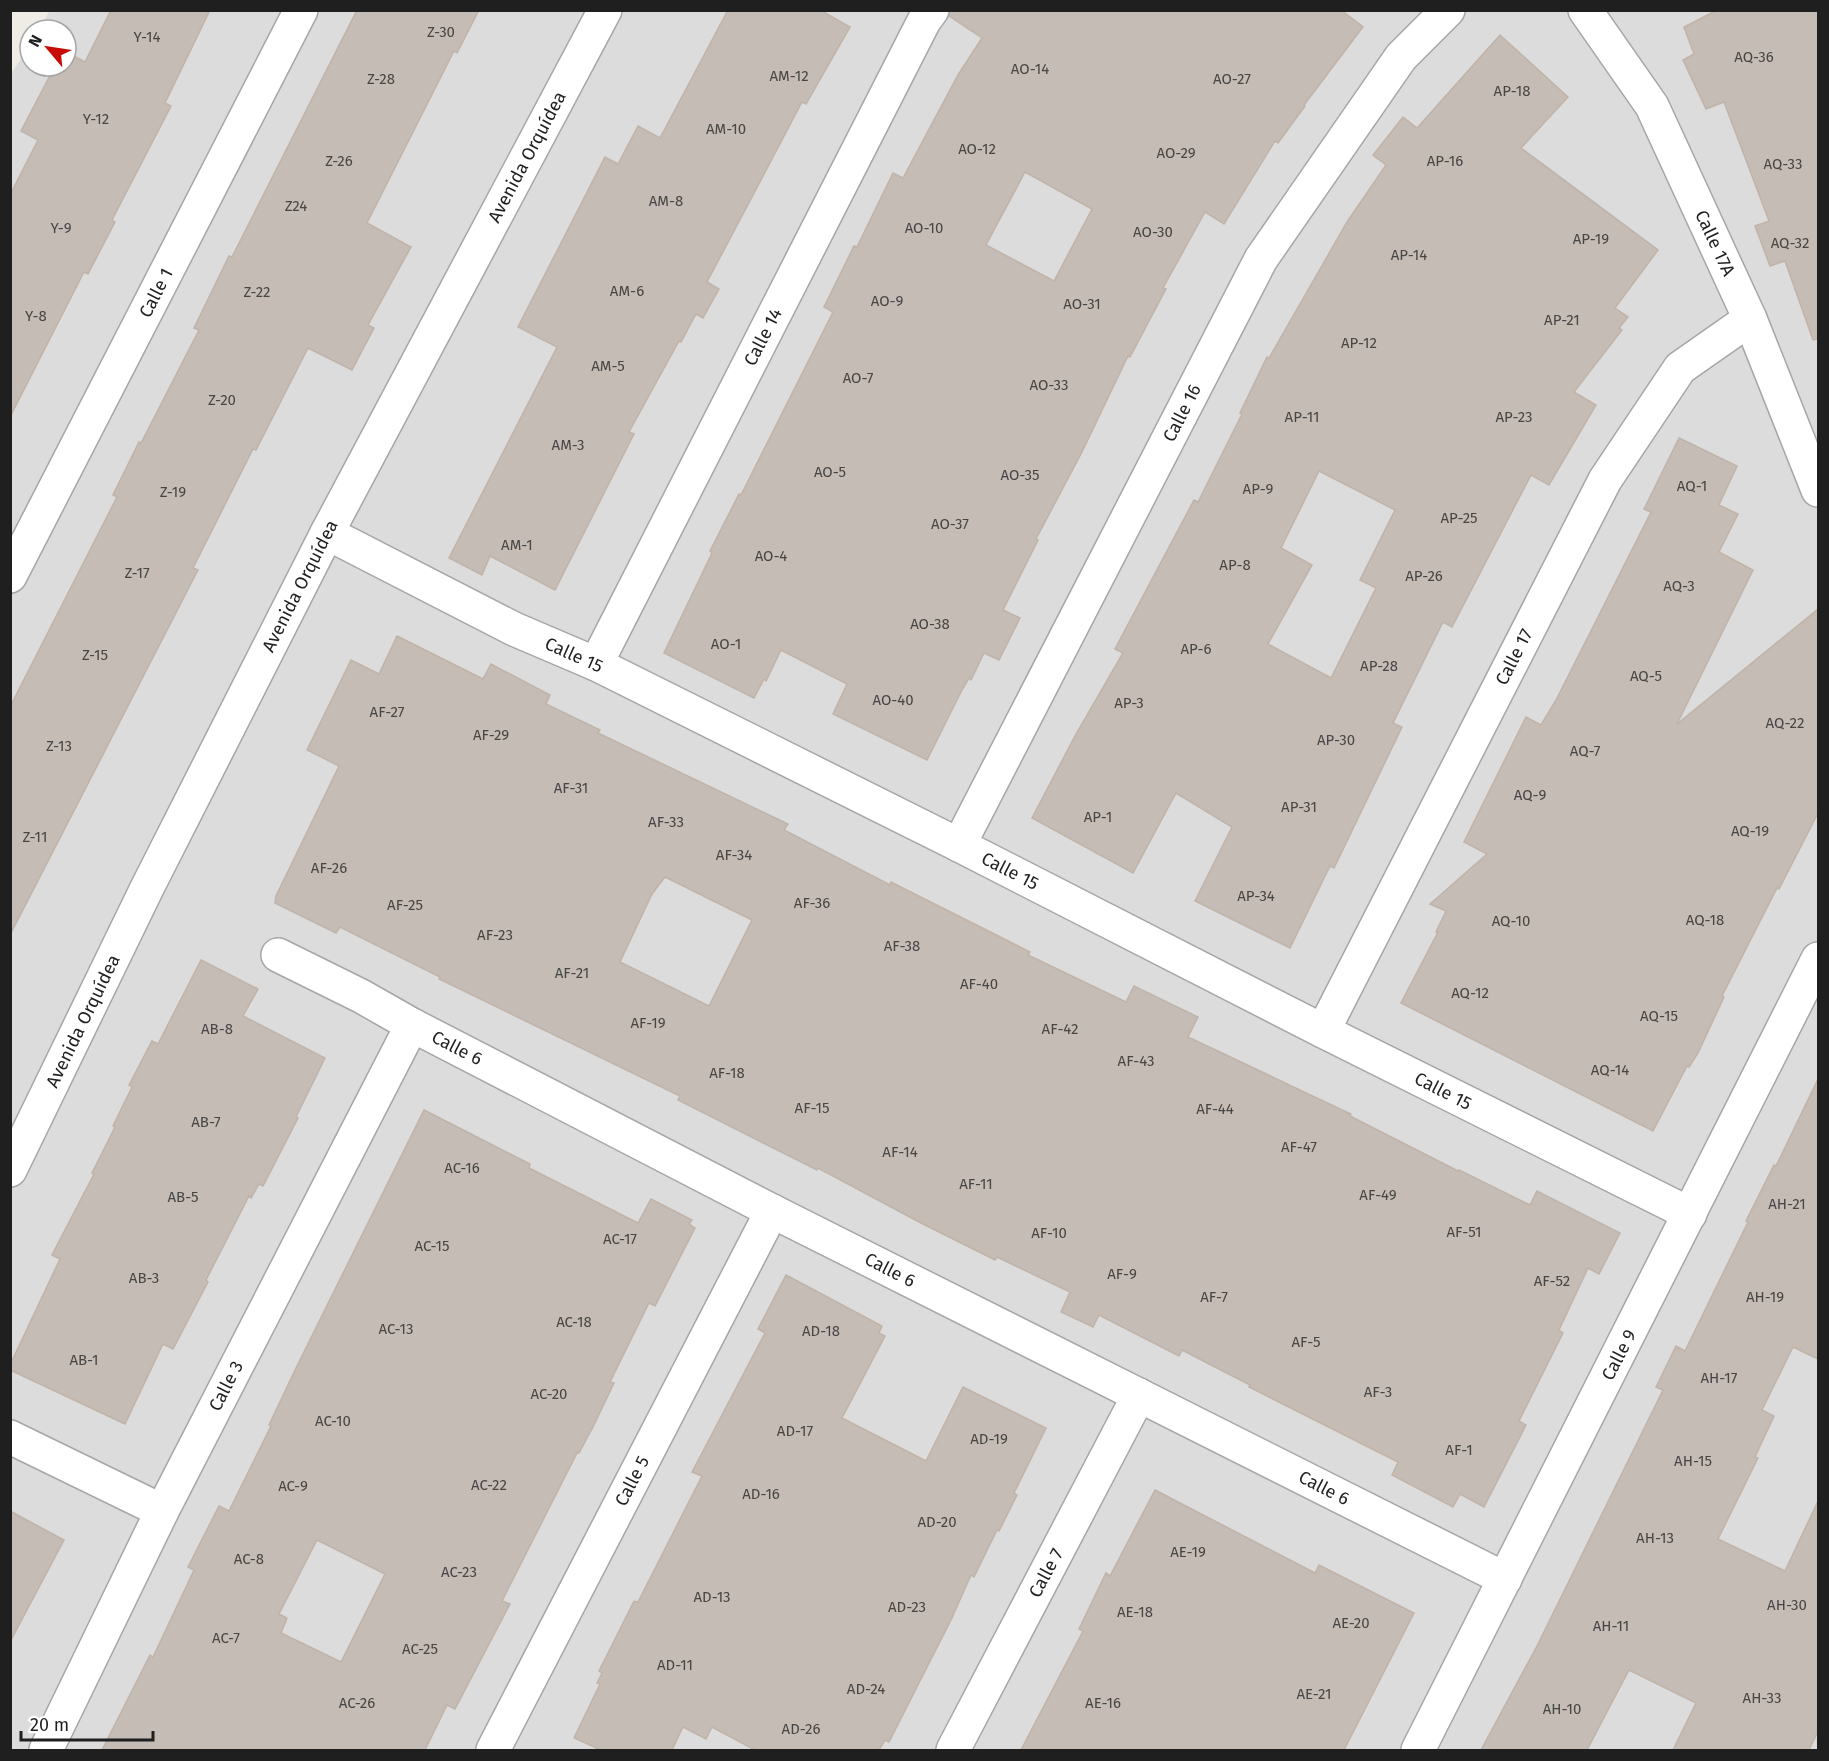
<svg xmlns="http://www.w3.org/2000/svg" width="1829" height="1761" font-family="'Fira Sans',sans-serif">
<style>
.residential{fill:#dddcdc}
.building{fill:#c4bcb5;stroke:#c0b3a8;stroke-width:1.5;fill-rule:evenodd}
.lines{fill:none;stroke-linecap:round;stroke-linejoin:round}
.minor-casing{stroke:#a6a6a6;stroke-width:36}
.minor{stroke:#fff;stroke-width:33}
.labels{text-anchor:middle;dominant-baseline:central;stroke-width:4.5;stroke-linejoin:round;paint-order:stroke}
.number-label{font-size:15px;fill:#484644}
.street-label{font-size:18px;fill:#1f1f1f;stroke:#fff}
</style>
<rect width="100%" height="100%" fill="#efece5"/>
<path class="residential" d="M50 10 1818 11V1750H11L10 76 30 44V66H66V30H39Z"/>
<g class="building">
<path d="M111 10H210L165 103 171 106 112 220 115 222 88 274 84 272 10 417V195L38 140 21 131 55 66H66V52L85 62Z"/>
<path d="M357 10H479L457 53 454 51 367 223 411 247 368 325 374 328 352 370 308 348 256 450 253 449 193 568 198 570 10 935V707L117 497 113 495 139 442 141 443 199 330 194 328 229 256 232 257Z"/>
<path d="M728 10H820L850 27 806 104 802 102 752 197 707 282 719 289 703 318 696 314 681 342 679 341 629 432 634 434 555 590 490 556 482 575 449 558 557 347 518 327 605 157 618 164 638 126 660 138Z"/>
<path d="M950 10H1341L1363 27 1304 105 1305 106 1278 143 1275 141 1224 224 1205 212 1163 288 1166 289 1130 357 1128 356 1082 452 1036 539 1038 540 1003 610 1020 618 999 660 984 653 971 680 969 678 962 690 927 760 833 714 847 684 781 650 766 681 764 679 754 698 664 653 712 553 710 551 739 494 741 495 833 312 824 307 854 246 857 247 893 173 903 178 958 75 982 38 949 16ZM1025 172 1092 209 1054 281 986 245Z"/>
<path d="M1717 10H1818V339L1813 340 1785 261 1770 266 1755 226 1769 221 1724 102 1706 109 1683 60 1694 54 1684 27Z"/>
<path d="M1500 35 1568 97 1521 148 1658 250 1615 308 1628 317 1619 328 1622 330 1574 392 1596 405 1549 485 1531 475 1452 627 1443 622 1393 723 1402 727 1334 868 1330 866 1290 948 1195 901 1232 827 1176 793 1133 873 1032 818 1076 734 1123 653 1115 649 1194 500 1198 502 1242 414 1240 413 1267 357 1269 358 1347 222 1386 165 1373 155 1403 117 1417 128ZM1319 471 1395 510 1360 580 1376 588 1331 678 1268 644 1312 565 1281 548Z"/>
<path d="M1679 438 1737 466 1719 505 1738 514 1719 552 1753 570 1677 724 1818 609V813L1779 889 1777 888 1722 996 1724 997 1698 1053 1689 1067 1687 1066 1653 1131 1401 1003 1438 932H1436L1446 911 1430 904 1487 854 1464 842 1526 717 1541 725 1556 700 1651 512 1644 509Z"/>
<path d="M397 636 483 679 491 664 550 695 546 704 600 730 598 733 788 824 784 830 890 885 891 882 1030 952 1028 955 1126 1002 1134 986 1198 1017 1188 1037 1351 1114 1350 1116 1458 1171 1459 1170 1530 1205 1537 1191 1620 1233 1599 1274 1588 1268 1559 1330 1563 1333 1519 1421 1526 1425 1484 1507 1460 1494 1453 1507 1392 1475 1398 1462 1249 1387 1250 1385 1182 1350 1179 1356 1099 1315 1093 1327 1061 1312 1070 1292 997 1257 995 1260 921 1223 818 1168 817 1170 678 1100 680 1096 439 979 440 977 340 927 336 933 275 903 276 896 339 766 307 750 351 660 379 674ZM665 877 752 920 709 1006 620 962 652 894Z"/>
<path d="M201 960 258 989 243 1016 325 1058 296 1117 298 1118 263 1186 259 1184 251 1198 249 1196 206 1280 208 1282 173 1349 163 1344 125 1424 10 1370V1365L60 1259 52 1255 94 1174 92 1173 115 1127 113 1126 132 1087 129 1085 152 1041 158 1044Z"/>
<path d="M1818 1079V1359L1793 1347 1762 1410 1774 1416 1755 1457 1758 1458 1718 1539 1785 1571 1818 1501V1731L1809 1750H1673L1696 1703 1629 1670 1587 1750H1481L1537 1646 1663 1390 1656 1387 1676 1346 1685 1351 1748 1222 1746 1221 1774 1165 1776 1166Z"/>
<path d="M424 1110 530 1164 529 1168 638 1223 651 1199 692 1220 689 1224 695 1228 655 1306 649 1303 610 1382 614 1383 593 1427 579 1453H577L502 1601 510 1604 455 1709 447 1705 425 1750H102L150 1655 153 1657 194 1570 188 1567 219 1506 229 1511 271 1426 269 1425 296 1368ZM317 1540 385 1574 341 1662 281 1633 287 1618 279 1614Z"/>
<path d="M786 1275 882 1326 879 1333 885 1336 842 1418 926 1461 963 1387 1046 1428 1014 1493 1017 1495 999 1531 997 1530 974 1577 971 1575 951 1620 889 1742 885 1740 879 1750H755L712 1727 706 1739 683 1727 672 1750H601L574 1738 600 1684 597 1683 602 1673 599 1671 634 1601 638 1602 702 1476 692 1472 765 1333 758 1329Z"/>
<path d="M1155 1490 1315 1573 1319 1565 1414 1613 1344 1750H1021L1083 1631 1079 1629 1106 1573 1110 1576Z"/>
<path d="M10 1511 64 1540 10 1642Z"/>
</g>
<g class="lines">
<g class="minor-casing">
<g id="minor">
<path d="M1585 10 1652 106 1750 319 1818 490"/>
<path d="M327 533 514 629 596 664 959 845 1323 1031 1690 1214"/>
<path d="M10 576 301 10"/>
<path d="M596 664 924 21 932 10"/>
<path d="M959 845 1261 259 1401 57 1448 10"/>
<path d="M278 955 361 996 412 1025 772 1211 1505 1579"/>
<path d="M1323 1031 1605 480 1680 368 1750 319"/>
<path d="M10 1170 147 888 327 533 605 10"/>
<path d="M10 1437 162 1511"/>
<path d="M46 1750 162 1511 412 1025"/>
<path d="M493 1750 772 1211"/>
<path d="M953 1750 1139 1395"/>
<path d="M1418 1750 1818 959"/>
</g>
</g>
<use href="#minor" class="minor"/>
</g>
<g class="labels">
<g class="number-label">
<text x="441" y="32">Z-30</text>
<text x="147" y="37">Y-14</text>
<text x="1754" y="57">AQ-36</text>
<text x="1030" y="69">AO-14</text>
<text x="789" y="76">AM-12</text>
<text x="381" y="79">Z-28</text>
<text x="1232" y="79">AO-27</text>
<text x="1512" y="91">AP-18</text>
<text x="96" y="119">Y-12</text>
<text x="726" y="129">AM-10</text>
<text x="977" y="149">AO-12</text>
<text x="1176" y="153">AO-29</text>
<text x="339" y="161">Z-26</text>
<text x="1445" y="161">AP-16</text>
<text x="1783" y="164">AQ-33</text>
<text x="666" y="201">AM-8</text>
<text x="296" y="206">Z24</text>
<text x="61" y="228">Y-9</text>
<text x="924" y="228">AO-10</text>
<text x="1153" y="232">AO-30</text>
<text x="1591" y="239">AP-19</text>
<text x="1790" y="243">AQ-32</text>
<text x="1409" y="255">AP-14</text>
<text x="627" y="291">AM-6</text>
<text x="257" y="292">Z-22</text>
<text x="887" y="301">AO-9</text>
<text x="1082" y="304">AO-31</text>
<text x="36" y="316">Y-8</text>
<text x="1562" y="320">AP-21</text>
<text x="1359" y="343">AP-12</text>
<text x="608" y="366">AM-5</text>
<text x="858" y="378">AO-7</text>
<text x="1049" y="385">AO-33</text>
<text x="222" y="400">Z-20</text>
<text x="1302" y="417">AP-11</text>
<text x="1514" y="417">AP-23</text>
<text x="568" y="445">AM-3</text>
<text x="830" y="472">AO-5</text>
<text x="1020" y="475">AO-35</text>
<text x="1692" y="486">AQ-1</text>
<text x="1258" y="489">AP-9</text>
<text x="173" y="492">Z-19</text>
<text x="1459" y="518">AP-25</text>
<text x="950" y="524">AO-37</text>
<text x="517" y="545">AM-1</text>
<text x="771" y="556">AO-4</text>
<text x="1235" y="565">AP-8</text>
<text x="137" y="573">Z-17</text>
<text x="1424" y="576">AP-26</text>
<text x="1679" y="586">AQ-3</text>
<text x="930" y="624">AO-38</text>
<text x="726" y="644">AO-1</text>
<text x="1196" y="649">AP-6</text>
<text x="95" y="655">Z-15</text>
<text x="1379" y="666">AP-28</text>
<text x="1646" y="676">AQ-5</text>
<text x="893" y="700">AO-40</text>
<text x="1129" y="703">AP-3</text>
<text x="387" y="712">AF-27</text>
<text x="1785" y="723">AQ-22</text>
<text x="491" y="735">AF-29</text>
<text x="1336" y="740">AP-30</text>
<text x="59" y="746">Z-13</text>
<text x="1585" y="751">AQ-7</text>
<text x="571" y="788">AF-31</text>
<text x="1530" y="795">AQ-9</text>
<text x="1299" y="807">AP-31</text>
<text x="1098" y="817">AP-1</text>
<text x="666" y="822">AF-33</text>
<text x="1750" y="831">AQ-19</text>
<text x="35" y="837">Z-11</text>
<text x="734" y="855">AF-34</text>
<text x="329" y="868">AF-26</text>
<text x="1256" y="896">AP-34</text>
<text x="812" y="903">AF-36</text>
<text x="405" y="905">AF-25</text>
<text x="1705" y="920">AQ-18</text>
<text x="1511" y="921">AQ-10</text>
<text x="495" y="935">AF-23</text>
<text x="902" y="946">AF-38</text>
<text x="572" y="973">AF-21</text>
<text x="979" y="984">AF-40</text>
<text x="1470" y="993">AQ-12</text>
<text x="1659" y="1016">AQ-15</text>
<text x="648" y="1023">AF-19</text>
<text x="217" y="1029">AB-8</text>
<text x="1060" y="1029">AF-42</text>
<text x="1136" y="1061">AF-43</text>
<text x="1610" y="1070">AQ-14</text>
<text x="727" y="1073">AF-18</text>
<text x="812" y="1108">AF-15</text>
<text x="1215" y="1109">AF-44</text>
<text x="206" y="1122">AB-7</text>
<text x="1299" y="1147">AF-47</text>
<text x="900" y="1152">AF-14</text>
<text x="462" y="1168">AC-16</text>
<text x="976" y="1184">AF-11</text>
<text x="1378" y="1195">AF-49</text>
<text x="183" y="1197">AB-5</text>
<text x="1787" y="1204">AH-21</text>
<text x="1464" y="1232">AF-51</text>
<text x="1049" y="1233">AF-10</text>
<text x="620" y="1239">AC-17</text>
<text x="432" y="1246">AC-15</text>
<text x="1122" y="1274">AF-9</text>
<text x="144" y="1278">AB-3</text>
<text x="1552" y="1281">AF-52</text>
<text x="1214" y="1297">AF-7</text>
<text x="1765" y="1297">AH-19</text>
<text x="574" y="1322">AC-18</text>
<text x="396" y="1329">AC-13</text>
<text x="821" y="1331">AD-18</text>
<text x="1306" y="1342">AF-5</text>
<text x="84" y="1360">AB-1</text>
<text x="1719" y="1378">AH-17</text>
<text x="1378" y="1392">AF-3</text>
<text x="549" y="1394">AC-20</text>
<text x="333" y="1421">AC-10</text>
<text x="795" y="1431">AD-17</text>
<text x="989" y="1439">AD-19</text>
<text x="1459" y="1450">AF-1</text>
<text x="1693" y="1461">AH-15</text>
<text x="489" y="1485">AC-22</text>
<text x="293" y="1486">AC-9</text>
<text x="761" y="1494">AD-16</text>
<text x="937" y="1522">AD-20</text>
<text x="1655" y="1538">AH-13</text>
<text x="1188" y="1552">AE-19</text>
<text x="249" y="1559">AC-8</text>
<text x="459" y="1572">AC-23</text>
<text x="712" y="1597">AD-13</text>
<text x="1787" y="1605">AH-30</text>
<text x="907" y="1607">AD-23</text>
<text x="1135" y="1612">AE-18</text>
<text x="1351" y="1623">AE-20</text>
<text x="1611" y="1626">AH-11</text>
<text x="226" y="1638">AC-7</text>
<text x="420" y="1649">AC-25</text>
<text x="675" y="1665">AD-11</text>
<text x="866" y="1689">AD-24</text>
<text x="1314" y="1694">AE-21</text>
<text x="1762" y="1698">AH-33</text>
<text x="357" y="1703">AC-26</text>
<text x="1103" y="1703">AE-16</text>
<text x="1562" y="1709">AH-10</text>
<text x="801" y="1729">AD-26</text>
</g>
<g class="street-label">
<text transform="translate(527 157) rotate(-62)">Avenida Orquídea</text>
<text transform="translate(1715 243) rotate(65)">Calle 17A</text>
<text transform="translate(156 293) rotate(-63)">Calle 1</text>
<text transform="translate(763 337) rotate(-63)">Calle 14</text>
<text transform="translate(1182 413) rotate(-63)">Calle 16</text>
<text transform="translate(300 586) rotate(-63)">Avenida Orquídea</text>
<text transform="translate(574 655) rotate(24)">Calle 15</text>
<text transform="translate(1514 657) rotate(-63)">Calle 17</text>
<text transform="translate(1010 871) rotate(27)">Calle 15</text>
<text transform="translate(83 1021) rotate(-64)">Avenida Orquídea</text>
<text transform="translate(457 1048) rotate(27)">Calle 6</text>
<text transform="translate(1443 1091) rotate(27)">Calle 15</text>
<text transform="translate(890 1270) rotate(27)">Calle 6</text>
<text transform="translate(1619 1355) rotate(-63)">Calle 9</text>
<text transform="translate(226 1386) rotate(-63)">Calle 3</text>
<text transform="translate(632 1481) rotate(-63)">Calle 5</text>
<text transform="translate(1324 1488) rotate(27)">Calle 6</text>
<text transform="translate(1046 1573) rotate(-62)">Calle 7</text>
</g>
</g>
<rect width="1829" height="1761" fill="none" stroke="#1f1f1f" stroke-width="24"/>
<g transform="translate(48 48) rotate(299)"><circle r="28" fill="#ffffff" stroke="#a5a5a5" stroke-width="1.5"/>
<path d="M0-4.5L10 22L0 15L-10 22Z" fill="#c70c07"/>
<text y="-9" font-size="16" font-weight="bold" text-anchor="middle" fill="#1f1f1f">N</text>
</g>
<path d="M21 1731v9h132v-9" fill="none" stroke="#1f1f1f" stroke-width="3"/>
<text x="30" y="1731" font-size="18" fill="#1f1f1f" stroke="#ffffff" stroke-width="4.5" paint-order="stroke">20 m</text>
</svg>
